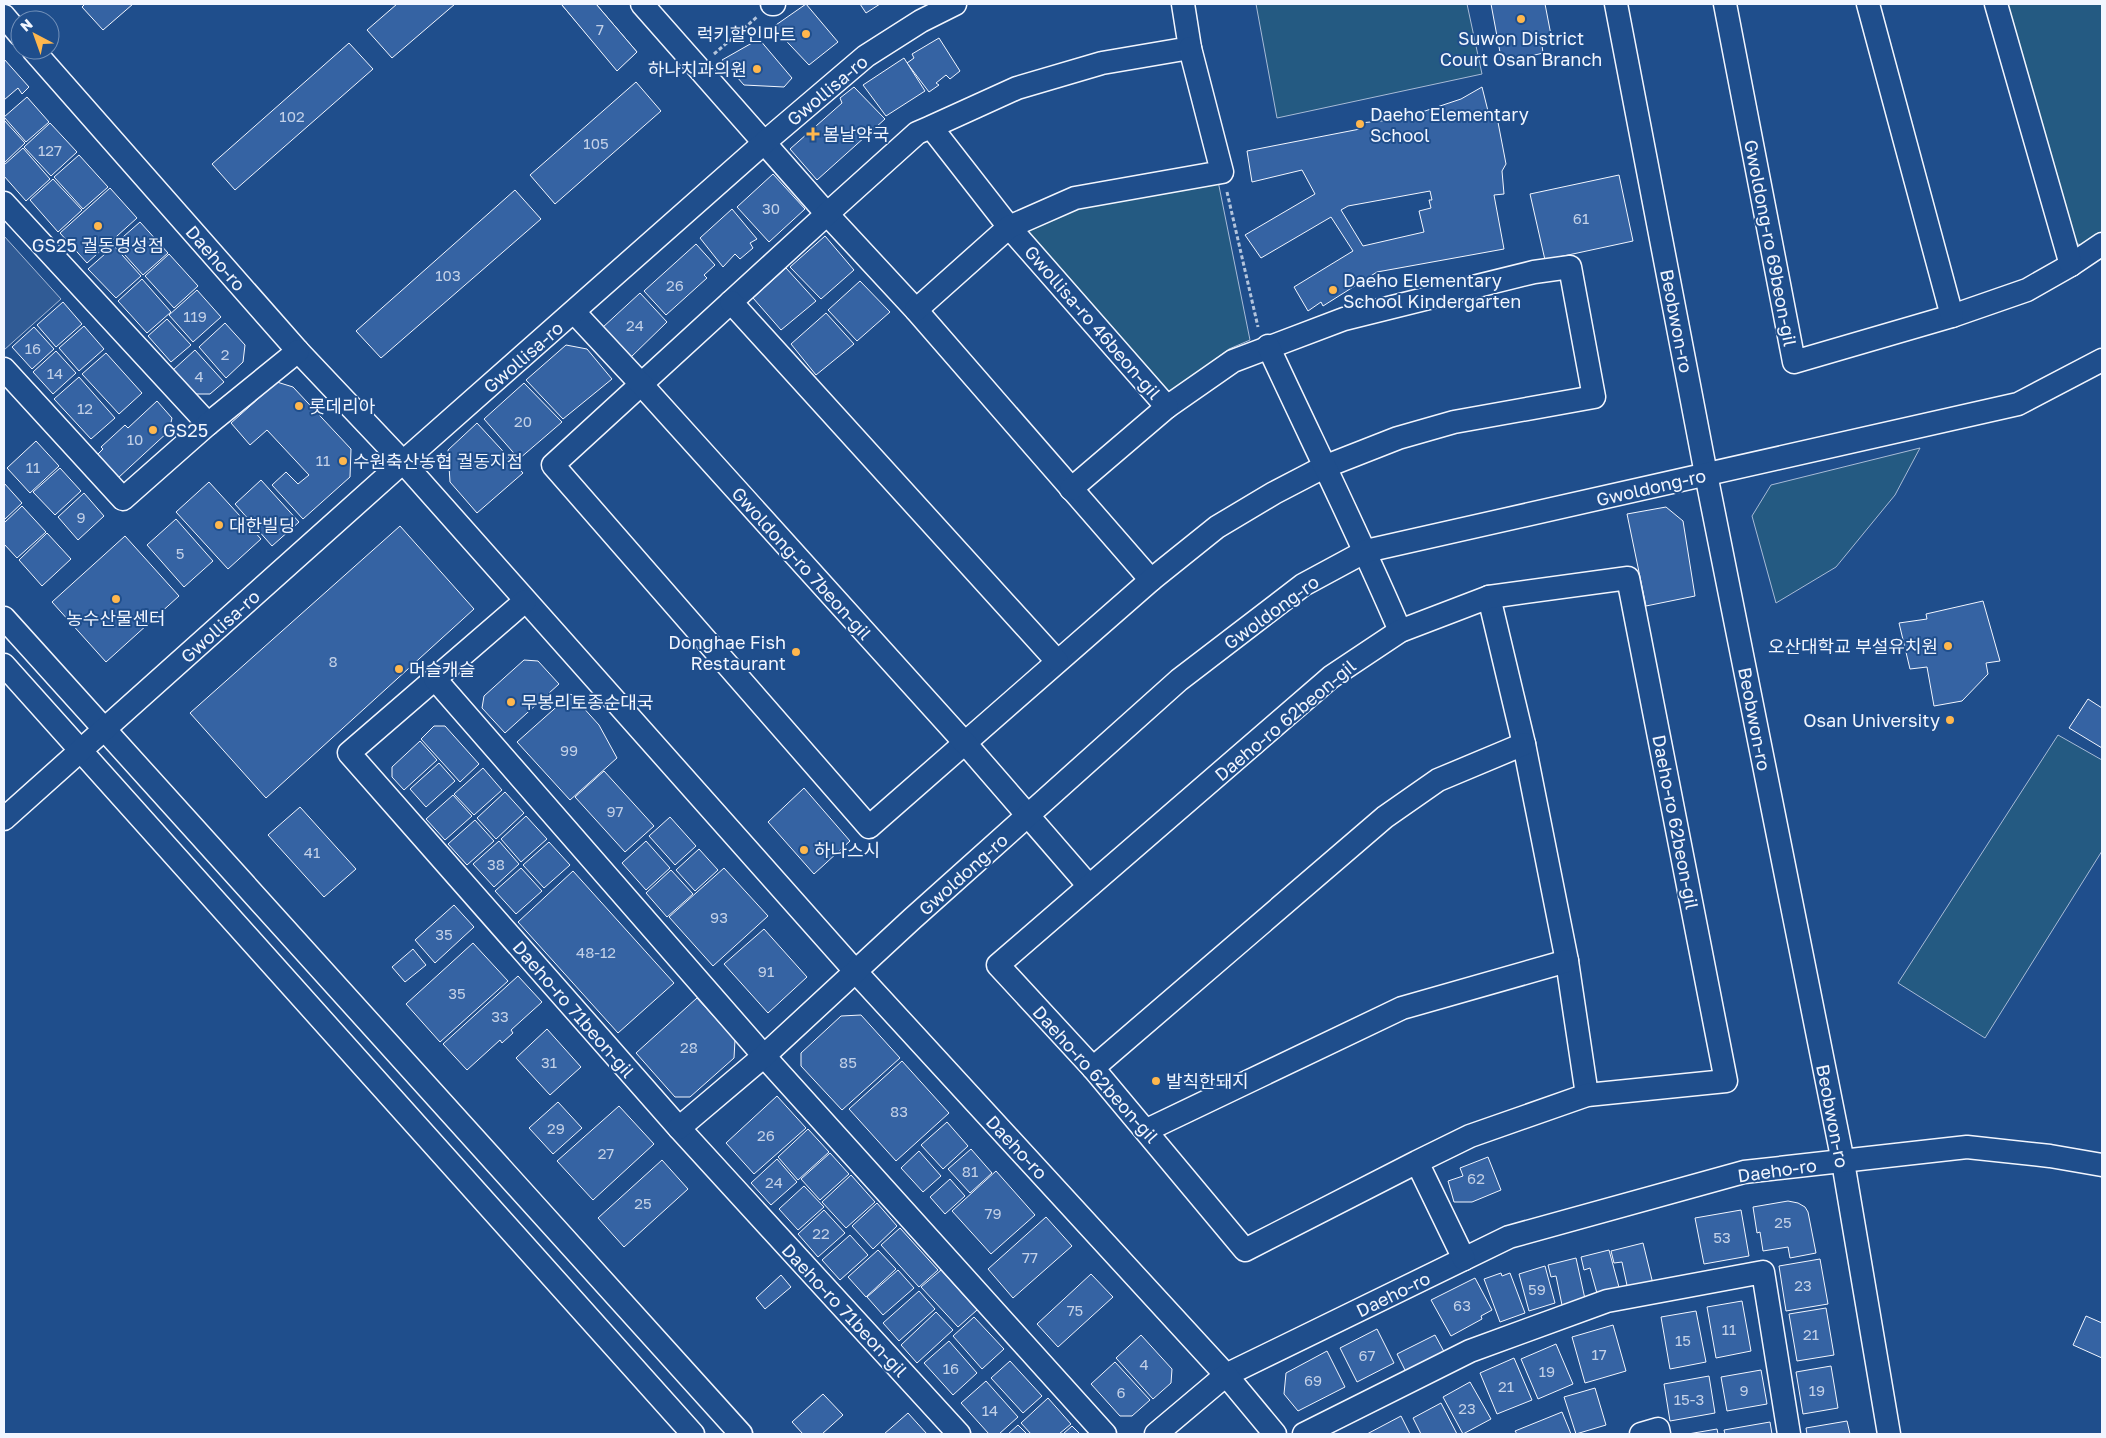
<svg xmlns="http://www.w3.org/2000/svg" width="2106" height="1438" font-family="'Golos Text','Noto Sans KR',sans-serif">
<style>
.green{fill:#245a82;stroke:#a8bbd7}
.parking{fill:#305b95;stroke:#a8bbd7}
.building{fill:#3563a3;stroke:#f2f6ff;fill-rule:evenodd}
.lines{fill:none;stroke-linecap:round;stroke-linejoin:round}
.minor-casing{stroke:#f2f6ff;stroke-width:25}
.path{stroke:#b3c4dc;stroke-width:3;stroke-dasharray:4 2.5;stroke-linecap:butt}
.minor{stroke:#1f4e8c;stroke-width:22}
.poi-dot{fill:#ffb74d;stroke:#1f4e8c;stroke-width:2}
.labels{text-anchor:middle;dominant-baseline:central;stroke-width:4;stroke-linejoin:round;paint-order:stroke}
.number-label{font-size:15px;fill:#c3d1e8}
.poi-label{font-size:18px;fill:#f2f6ff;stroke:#1f4e8c;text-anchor:start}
.street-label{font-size:18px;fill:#f2f6ff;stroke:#1f4e8c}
</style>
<rect width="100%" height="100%" fill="#1f4e8c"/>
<g class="green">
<path d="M1256 4H1467L1482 74 1277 118Z"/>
<path d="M2003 4H2102V234L2085 246 2071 242Z"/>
<path d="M1218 181 1250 340 1229 349 1171 392 1164 393 1023 234 1025 227 1079 203Z"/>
<path d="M1920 448 1895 495 1836 567 1776 603 1752 516 1771 485Z"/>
<path d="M2058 735 2102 760V851L1985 1038 1898 983Z"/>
</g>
<path class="parking" d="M4 236 61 299 4 350Z"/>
<g class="building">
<path d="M85 4H133L103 30 82 7Z"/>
<path d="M397 4H455L392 58 367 30Z"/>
<path d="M565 4H596L637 52 617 70 562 5Z"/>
<path d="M565 4H596L637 52 617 71 562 5Z"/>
<path d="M806 4 838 42 809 65 773 27Z"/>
<path d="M860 4H880L866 13Z"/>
<path d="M1491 4H1545L1551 35 1541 38 1543 53 1502 63Z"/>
<path d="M939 38 960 71 950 79 946 75 936 83 939 85 929 92 907 63 914 58 912 54Z"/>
<path d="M759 39 792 78 784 87 744 85 722 60Z"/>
<path d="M349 43 373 69 235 190 212 164Z"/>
<path d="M904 58 925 91 886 116 863 85Z"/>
<path d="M4 59 29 87 22 94 18 88 4 100Z"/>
<path d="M636 82 661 111 555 204 530 175Z"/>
<path d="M854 87 885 119 817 180 790 149 842 103 840 98Z"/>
<path d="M1482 87 1489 115 1497 117 1506 164 1502 171 1504 194 1494 195 1504 249 1377 272 1323 306 1321 302 1308 311 1294 287 1353 251 1331 217 1261 258 1245 235 1315 194 1302 170 1252 182 1247 151 1360 129V123L1391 120 1425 111 1461 99ZM1430 191 1432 200H1429L1431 208 1419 211 1424 232 1363 246 1341 210 1348 206Z"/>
<path d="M27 97 49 122 26 142 4 117Z"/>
<path d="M4 120 25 143 4 163Z"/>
<path d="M50 123 77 152 51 176 24 147Z"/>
<path d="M23 148 50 179 26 201 4 176V165Z"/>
<path d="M79 155 108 187 83 209 54 177Z"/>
<path d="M773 174 805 209 769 242 737 207Z"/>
<path d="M1619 175 1633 241 1545 260 1530 194Z"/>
<path d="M53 179 82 210 58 232 30 200Z"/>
<path d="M110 188 137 218 87 263 60 233Z"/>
<path d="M515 190 541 219 381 358 356 331Z"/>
<path d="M732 209 757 239 750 243 753 248 740 259 735 254 723 267 700 238Z"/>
<path d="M140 222 168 253 143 275 115 244Z"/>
<path d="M825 236 854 270 821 299 790 267Z"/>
<path d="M696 244 715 265 704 275 707 278 666 315 644 291Z"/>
<path d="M114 246 141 276 116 298 88 269Z"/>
<path d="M169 254 198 286 174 308 145 276Z"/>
<path d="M786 268 816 301 781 330 753 298Z"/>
<path d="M142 279 171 312 147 333 118 301Z"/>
<path d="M860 281 890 312 857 341 828 310Z"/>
<path d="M197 290 221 317 193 342 169 315Z"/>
<path d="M640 293 667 322 629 359 602 328Z"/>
<path d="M63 302 82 324 56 347 37 325Z"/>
<path d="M826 313 854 344 816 375 791 344Z"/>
<path d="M167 319 191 345 171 362 148 336Z"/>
<path d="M225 323 245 345 243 362 226 378 199 347Z"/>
<path d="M84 326 104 349 79 371 59 348Z"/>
<path d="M34 327 54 349 32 369 12 347Z"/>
<path d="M566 345 587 349 612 379 563 419 526 380Z"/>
<path d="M195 350 224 382 210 394H195L173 370Z"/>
<path d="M56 351 76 373 53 394 33 372Z"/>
<path d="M106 353 142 393 119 414 82 374Z"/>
<path d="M79 377 115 418 91 439 54 399Z"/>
<path d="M277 382 293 387 351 449 350 477 303 519 272 485 286 472 298 484 309 475 267 430 250 445 231 423Z"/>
<path d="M524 383 562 422 519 459 484 419Z"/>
<path d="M157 401 172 418 169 431 118 478 97 455 103 449 101 447 125 425 128 428Z"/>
<path d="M477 423 523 473 477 513 450 482 448 450Z"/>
<path d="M36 441 59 466 30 493 7 468Z"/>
<path d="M60 468 81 491 55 515 33 492Z"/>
<path d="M261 480 299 522 272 546 235 504Z"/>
<path d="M209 482 261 539 228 569 176 512Z"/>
<path d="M4 483 22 503 4 520Z"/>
<path d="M84 493 104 516 78 540 58 517Z"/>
<path d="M22 506 46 532 17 558 4 544V523Z"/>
<path d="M1666 507 1683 521 1695 596 1646 606 1627 514Z"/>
<path d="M176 519 213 561 184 587 147 545Z"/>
<path d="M400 526 474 609 266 798 190 713Z"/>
<path d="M47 533 71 559 42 586 19 560Z"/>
<path d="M125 536 179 596 106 662 52 602Z"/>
<path d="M1983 601 2000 661 1986 663 1988 674 1962 701 1934 706 1927 667 1910 669 1899 623 1927 619 1926 614Z"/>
<path d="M524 660 538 661 559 684 505 733 482 708 484 696Z"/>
<path d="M571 694 599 725 617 758 570 800 517 742Z"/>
<path d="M2088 699 2102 708V748L2069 728Z"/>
<path d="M434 726H445L479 764 460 782 421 739Z"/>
<path d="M420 741 437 760 404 790 392 777V767Z"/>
<path d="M439 763 455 781 426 807 410 789Z"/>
<path d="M483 768 502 790 474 815 454 794Z"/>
<path d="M604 771 654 826 625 852 575 797Z"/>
<path d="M804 788 850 841 814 874 768 822Z"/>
<path d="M505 792 524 813 496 839 477 818Z"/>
<path d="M453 795 472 816 445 840 426 819Z"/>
<path d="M300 807 356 869 324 897 268 835Z"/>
<path d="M526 816 547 839 521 862 501 839Z"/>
<path d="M670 817 696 846 675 865 649 836Z"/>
<path d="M475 820 494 841 467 865 448 844Z"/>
<path d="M499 841 519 864 494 887 473 864Z"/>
<path d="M646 841 670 868 646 890 622 863Z"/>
<path d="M549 842 570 865 544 888 523 865Z"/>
<path d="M699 849 718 870 695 891 676 870Z"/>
<path d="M521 868 542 891 516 914 495 891Z"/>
<path d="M724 868 768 916 713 966 669 917Z"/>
<path d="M671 870 693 894 667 917 646 893Z"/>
<path d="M573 871 674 983 618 1033 518 922Z"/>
<path d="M454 905 474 927 435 963 415 940Z"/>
<path d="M764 929 807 977 768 1013 724 964Z"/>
<path d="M473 943 508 981 440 1042 406 1004Z"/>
<path d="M413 949 426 965 405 982 392 967Z"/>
<path d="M518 976 542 1002 511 1030 513 1033 502 1043 500 1040 467 1070 443 1044Z"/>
<path d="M697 998 735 1040 734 1058 690 1097H675L636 1053Z"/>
<path d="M861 1015 900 1058 842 1110 801 1066V1053L841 1016Z"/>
<path d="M547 1029 581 1067 550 1095 516 1058Z"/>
<path d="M902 1061 949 1113 896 1161 849 1109Z"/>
<path d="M777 1096 806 1128 754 1174 726 1143Z"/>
<path d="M558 1102 582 1128 553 1154 529 1128Z"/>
<path d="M619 1106 654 1144 593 1200 557 1161Z"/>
<path d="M947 1122 968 1146 943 1169 921 1145Z"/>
<path d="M808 1129 829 1152 798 1180 778 1157Z"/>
<path d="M971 1149 992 1173 970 1193 948 1169Z"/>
<path d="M919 1151 941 1176 923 1192 901 1168Z"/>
<path d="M830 1153 849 1174 820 1200 801 1179Z"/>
<path d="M1488 1157 1501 1190 1472 1202H1454L1448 1181 1463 1176 1460 1168Z"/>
<path d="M777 1159 797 1182 771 1205 751 1183Z"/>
<path d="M662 1160 688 1189 624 1247 598 1218Z"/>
<path d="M996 1171 1035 1215 991 1254 952 1211Z"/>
<path d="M851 1175 875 1202 846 1228 822 1202Z"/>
<path d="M950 1179 965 1196 945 1214 930 1197Z"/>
<path d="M804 1186 824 1207 798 1230 779 1209Z"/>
<path d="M1788 1201 1798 1203 1805 1207 1808 1212 1816 1253 1790 1258 1788 1247 1763 1251 1760 1232 1757 1233 1753 1207Z"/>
<path d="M877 1203 897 1226 873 1249 852 1226Z"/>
<path d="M824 1210 845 1233 818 1257 798 1234Z"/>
<path d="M1741 1210 1749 1256 1704 1264 1695 1218Z"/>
<path d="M1046 1217 1072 1246 1013 1298 988 1269Z"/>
<path d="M900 1228 938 1270 919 1287 881 1245Z"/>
<path d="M850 1235 868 1255 840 1280 822 1260Z"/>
<path d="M1643 1243 1653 1284 1628 1290 1622 1262 1614 1263 1611 1251Z"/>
<path d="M878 1250 896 1269 866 1297 848 1277Z"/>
<path d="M1609 1250 1620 1291 1598 1297 1590 1268 1584 1270 1581 1257Z"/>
<path d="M1576 1258 1585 1299 1562 1305 1556 1276 1551 1277 1548 1265Z"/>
<path d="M1820 1259 1828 1304 1786 1311 1779 1266Z"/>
<path d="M1545 1266 1555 1303 1529 1311 1519 1274Z"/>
<path d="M898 1270 914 1288 883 1315 867 1297Z"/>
<path d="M941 1270 977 1310 958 1327 921 1287Z"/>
<path d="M1501 1273 1502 1276 1510 1273 1525 1313 1500 1322 1484 1279Z"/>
<path d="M1091 1274 1113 1297 1058 1347 1037 1324Z"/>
<path d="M781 1275 791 1287 765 1309 756 1298Z"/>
<path d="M1475 1278 1492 1310 1481 1316 1482 1319 1451 1336 1431 1300Z"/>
<path d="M919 1291 935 1309 899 1341 883 1323Z"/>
<path d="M1742 1301 1751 1351 1716 1358 1707 1307Z"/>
<path d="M1826 1308 1834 1355 1797 1361 1789 1314Z"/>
<path d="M1696 1311 1706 1362 1670 1369 1661 1317Z"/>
<path d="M936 1312 953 1330 917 1363 901 1345Z"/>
<path d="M2086 1316 2102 1323V1358L2073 1345Z"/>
<path d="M974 1317 1004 1349 982 1369 953 1336Z"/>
<path d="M1613 1325 1626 1371 1585 1383 1572 1337Z"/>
<path d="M1377 1329 1394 1363 1357 1382 1340 1348Z"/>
<path d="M1141 1335 1172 1369 1171 1383 1153 1399 1116 1358Z"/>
<path d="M1435 1335 1448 1359 1409 1378 1397 1354Z"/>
<path d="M949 1341 977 1373 953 1395 924 1363Z"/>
<path d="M1556 1344 1573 1384 1538 1399 1521 1359Z"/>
<path d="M1327 1351 1345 1387 1298 1411 1284 1394 1286 1373Z"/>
<path d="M1514 1358 1532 1400 1497 1414 1480 1373Z"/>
<path d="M1010 1361 1042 1396 1023 1413 991 1378Z"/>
<path d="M1115 1362 1150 1400 1132 1416H1120L1091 1384Z"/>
<path d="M1831 1366 1838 1408 1803 1414 1796 1372Z"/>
<path d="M1761 1370 1767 1404 1727 1411 1721 1377Z"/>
<path d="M1709 1376 1715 1413 1670 1421 1664 1384Z"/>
<path d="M986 1381 1018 1417 999 1434H989L961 1403Z"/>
<path d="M1470 1382 1491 1419 1463 1434 1443 1397Z"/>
<path d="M1595 1388 1606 1425 1576 1434 1564 1397Z"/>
<path d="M823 1394 843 1415 822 1434H803L792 1422Z"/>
<path d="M1048 1398 1071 1424 1059 1434H1031L1021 1423Z"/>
<path d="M1441 1403 1457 1434H1421L1413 1418Z"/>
<path d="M1562 1412 1571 1434H1517L1515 1431Z"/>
<path d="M908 1413 927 1434H884Z"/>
<path d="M1401 1416 1410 1434H1367Z"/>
<path d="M1847 1421 1850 1434H1807L1806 1428Z"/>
<path d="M1770 1422 1772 1434H1725L1724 1430Z"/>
<path d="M1018 1425 1027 1434H1008Z"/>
<path d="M1072 1426 1080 1434H1063Z"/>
<path d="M1717 1429 1718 1434H1688Z"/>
</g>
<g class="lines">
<g class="minor-casing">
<g id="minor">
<path d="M642 4 827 214 916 310 1151 580"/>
<path d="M772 4H774"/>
<path d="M1616 4 1706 474 1843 1162 1889 1434"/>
<path d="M1725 4 1794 362 1952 316 2027 290 2071 265 2102 244"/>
<path d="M1868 4 1952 316"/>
<path d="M1996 4 2071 265"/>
<path d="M4 16 20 35"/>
<path d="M33 50 298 351 403 462 856 972 1226 1375 1509 1237 1744 1172 1967 1147 2050 1156 2102 1165"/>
<path d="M931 127 917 133 827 214 553 465 869 827 1151 580 1217 527 1274 493 1324 467 1398 438 1454 422 1594 397 1570 267 1534 272 1344 319 1233 361 1167 407 1009 227 931 127 1017 88 1102 63 1190 48 1183 4"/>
<path d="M4 203 208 424"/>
<path d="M731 302 1057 661"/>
<path d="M916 310 1009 227 1075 198 1222 172 1190 48"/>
<path d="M574 312 641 384 965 743 1089 886"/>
<path d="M1268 346C1312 441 1359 535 1400 631"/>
<path d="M4 369 123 499 208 424 298 351"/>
<path d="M1071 489 1167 407"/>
<path d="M1489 597 1524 744 1567 961 1587 1095"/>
<path d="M525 601 349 753 679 1128 959 1434"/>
<path d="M4 618 741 1434"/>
<path d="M4 665 693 1434"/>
<path d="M435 679 764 1056 1105 1434"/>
<path d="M4 819 403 462 765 142 866 56 921 21 955 4"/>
<path d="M1093 1068 1385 817 1438 780 1524 744"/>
<path d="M679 1128 764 1056 912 919 1179 680 1303 585 1366 551 2018 404 2102 360"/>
<path d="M1147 1130 1402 1008 1567 961"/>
<path d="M1417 1162 1245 1250 1093 1068 998 965 1331 677 1400 631 1489 597 1628 578 1726 1081 1587 1095 1470 1136 1417 1162 1464 1259"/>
<path d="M1156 1434 1226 1375 1275 1434"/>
<path d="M1304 1434 1470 1351 1607 1301 1763 1272 1789 1434"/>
<path d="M1641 1434 1658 1429 1659 1434"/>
</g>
</g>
<g class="path">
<path d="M714 54 757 17"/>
<path d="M1227 192 1258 327"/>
</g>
<use href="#minor" class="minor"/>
</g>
<g class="poi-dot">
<circle cx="1521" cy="19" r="5"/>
<circle cx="806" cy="34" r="5"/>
<circle cx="757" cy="69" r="5"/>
<circle cx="1360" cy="124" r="5"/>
<path d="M810.5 126.5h5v5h5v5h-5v5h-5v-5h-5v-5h5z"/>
<circle cx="98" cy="226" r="5"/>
<circle cx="1333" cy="290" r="5"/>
<circle cx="299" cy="406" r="5"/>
<circle cx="153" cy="430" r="5"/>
<circle cx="343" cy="461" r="5"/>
<circle cx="219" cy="525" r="5"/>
<circle cx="116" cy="599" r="5"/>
<circle cx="1948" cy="646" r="5"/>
<circle cx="796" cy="652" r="5"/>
<circle cx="399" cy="669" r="5"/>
<circle cx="511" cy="702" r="5"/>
<circle cx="1950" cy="720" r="5"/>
<circle cx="804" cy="850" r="5"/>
<circle cx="1156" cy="1081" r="5"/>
</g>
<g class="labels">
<g class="number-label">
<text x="600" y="29">7</text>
<text x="292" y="116">102</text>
<text x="596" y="143">105</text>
<text x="50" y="150">127</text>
<text x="771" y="208">30</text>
<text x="1581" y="218">61</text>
<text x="448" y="275">103</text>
<text x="675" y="285">26</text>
<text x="195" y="316">119</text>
<text x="635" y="325">24</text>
<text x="33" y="348">16</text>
<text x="225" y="354">2</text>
<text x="55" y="373">14</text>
<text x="199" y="376">4</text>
<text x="85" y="408">12</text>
<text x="523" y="421">20</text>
<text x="135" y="439">10</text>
<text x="323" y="460">11</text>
<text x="33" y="467">11</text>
<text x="81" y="517">9</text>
<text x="180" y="553">5</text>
<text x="333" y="661">8</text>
<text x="569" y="750">99</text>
<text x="615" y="811">97</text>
<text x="312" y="852">41</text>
<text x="496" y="864">38</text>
<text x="719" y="917">93</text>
<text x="444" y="934">35</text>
<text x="596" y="952">48-12</text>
<text x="766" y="971">91</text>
<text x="457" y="993">35</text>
<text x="500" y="1016">33</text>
<text x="689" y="1047">28</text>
<text x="549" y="1062">31</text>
<text x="848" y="1062">85</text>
<text x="899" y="1111">83</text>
<text x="556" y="1128">29</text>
<text x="766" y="1135">26</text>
<text x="606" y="1153">27</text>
<text x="970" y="1171">81</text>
<text x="1476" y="1178">62</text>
<text x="774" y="1182">24</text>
<text x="643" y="1203">25</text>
<text x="993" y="1213">79</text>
<text x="1783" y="1222">25</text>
<text x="821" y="1233">22</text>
<text x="1722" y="1237">53</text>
<text x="1030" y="1257">77</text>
<text x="1803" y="1285">23</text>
<text x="1537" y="1289">59</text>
<text x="1462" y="1305">63</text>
<text x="1075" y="1310">75</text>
<text x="1729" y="1329">11</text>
<text x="1811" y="1334">21</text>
<text x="1683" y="1340">15</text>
<text x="1599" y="1354">17</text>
<text x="1367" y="1355">67</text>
<text x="1144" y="1364">4</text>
<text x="951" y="1368">16</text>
<text x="1547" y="1371">19</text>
<text x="1313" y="1380">69</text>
<text x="1506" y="1386">21</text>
<text x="1744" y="1390">9</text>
<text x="1817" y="1390">19</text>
<text x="1121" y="1392">6</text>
<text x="1689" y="1399">15-3</text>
<text x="1467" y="1408">23</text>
<text x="990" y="1410">14</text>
</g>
<g class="poi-label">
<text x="796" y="34" text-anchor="end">럭키할인마트</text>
<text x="1521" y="38" text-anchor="middle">Suwon District<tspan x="1521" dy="21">Court Osan Branch</tspan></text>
<text x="747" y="69" text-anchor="end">하나치과의원</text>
<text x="1370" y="114">Daeho Elementary<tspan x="1370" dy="21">School</tspan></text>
<text x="823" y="134">봄날약국</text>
<text x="98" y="245" text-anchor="middle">GS25 궐동명성점</text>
<text x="1343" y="280">Daeho Elementary<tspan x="1343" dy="21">School Kindergarten</tspan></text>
<text x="309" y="406">롯데리아</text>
<text x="163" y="430">GS25</text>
<text x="353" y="461">수원축산농협 궐동지점</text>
<text x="229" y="525">대한빌딩</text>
<text x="116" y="618" text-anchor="middle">농수산물센터</text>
<text x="786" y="642" text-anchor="end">Donghae Fish<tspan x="786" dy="21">Restaurant</tspan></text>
<text x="1938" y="646" text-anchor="end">오산대학교 부설유치원</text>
<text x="409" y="669">머슬캐슬</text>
<text x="521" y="702">무봉리토종순대국</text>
<text x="1940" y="720" text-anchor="end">Osan University</text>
<text x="814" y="850">하나스시</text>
<text x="1166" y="1081">발칙한돼지</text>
</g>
<g class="street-label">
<text transform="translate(827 90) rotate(-40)">Gwollisa-ro</text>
<text transform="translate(1771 243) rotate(79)">Gwoldong-ro 69beon-gil</text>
<text transform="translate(216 258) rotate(49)">Daeho-ro</text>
<text transform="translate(1677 321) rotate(79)">Beobwon-ro</text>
<text transform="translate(1093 322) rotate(49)">Gwollisa-ro 46beon-gil</text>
<text transform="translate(523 357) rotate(-41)">Gwollisa-ro</text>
<text transform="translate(1651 487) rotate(-13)">Gwoldong-ro</text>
<text transform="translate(802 563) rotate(48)">Gwoldong-ro 7beon-gil</text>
<text transform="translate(1271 612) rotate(-36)">Gwoldong-ro</text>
<text transform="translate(220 626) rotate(-42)">Gwollisa-ro</text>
<text transform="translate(1755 719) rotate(79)">Beobwon-ro</text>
<text transform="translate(1285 720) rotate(-40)">Daeho-ro 62beon-gil</text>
<text transform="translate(1676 822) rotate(79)">Daeho-ro 62beon-gil</text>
<text transform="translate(963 874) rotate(-42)">Gwoldong-ro</text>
<text transform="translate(574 1009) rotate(49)">Daeho-ro 71beon-gil</text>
<text transform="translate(1096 1074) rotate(48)">Daeho-ro 62beon-gil</text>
<text transform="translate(1833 1116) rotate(79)">Beobwon-ro</text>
<text transform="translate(1017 1147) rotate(47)">Daeho-ro</text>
<text transform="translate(1777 1170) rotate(-8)">Daeho-ro</text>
<text transform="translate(1393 1294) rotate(-26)">Daeho-ro</text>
<text transform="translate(845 1310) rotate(47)">Daeho-ro 71beon-gil</text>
</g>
</g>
<rect width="2106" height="1438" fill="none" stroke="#f2f6ff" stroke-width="10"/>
<g transform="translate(35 35) rotate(319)"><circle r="24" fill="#1f4e8c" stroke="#7391ba"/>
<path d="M0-4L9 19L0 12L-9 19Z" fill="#ffb74d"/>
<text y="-8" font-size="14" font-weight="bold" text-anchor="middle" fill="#f2f6ff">N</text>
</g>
</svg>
